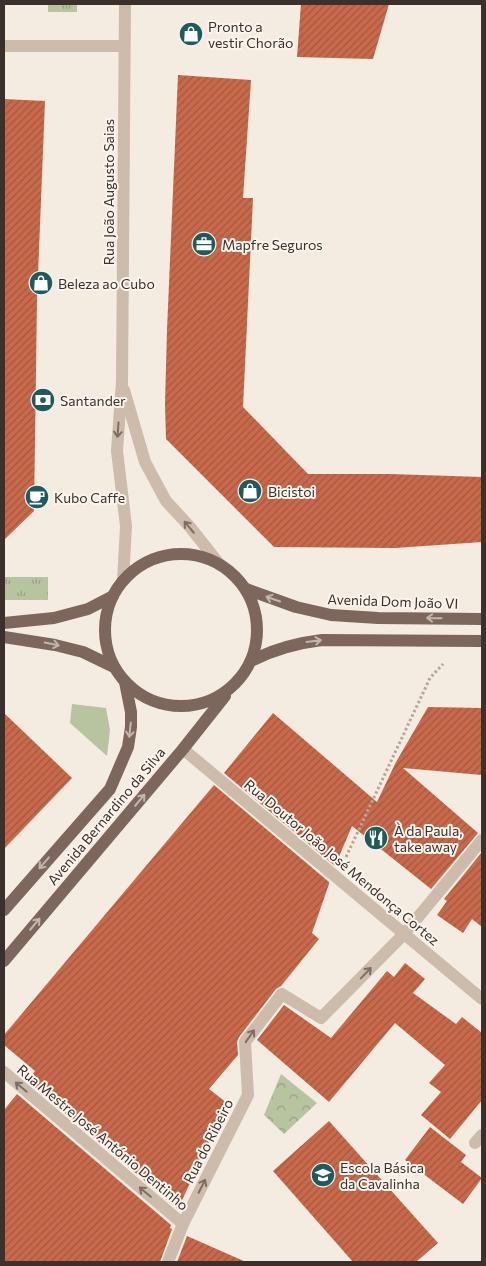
<svg xmlns="http://www.w3.org/2000/svg" width="486" height="1266" font-family="Commissioner,sans-serif">
<style>
.grass{fill:url(#grass-tufts)}
.forest{fill:url(#forest-crowns)}
.garden{fill:#b8c4a0}
.building{fill:url(#building-hatch)}
.lines{fill:none;stroke-linecap:round;stroke-linejoin:round}
.path{stroke:#b9a596;stroke-width:3;stroke-dasharray:2.5 2.5;stroke-linecap:butt}
.minor{stroke:#cdbbac;stroke-width:12}
.major{stroke:#7d675c;stroke-width:12}
.oneway{stroke:#7d6f65}
.oneway2{stroke:#c2b5ac}
.labels{text-anchor:middle;dominant-baseline:central;stroke-width:4;stroke-linejoin:round;paint-order:stroke}
.poi-label{font-size:14px;fill:#3b302b;stroke:#fbf5ee;text-anchor:start}
.street-label{font-size:14px;fill:#3b302b;stroke:#fbf5ee}
</style>
<defs>
<pattern id="grass-tufts" width="24" height="20" patternUnits="userSpaceOnUse" patternTransform="scale(1.25)"><rect width="24" height="20" fill="#b8c4a0"/><path d="M3 7l-1-3M5 7V3M7 7l1-3M15 17l-1-3M17 17v-4M19 17l1-3" fill="none" stroke="#97a083"/></pattern>
<pattern id="forest-crowns" width="20" height="18" patternUnits="userSpaceOnUse" patternTransform="scale(1.25)"><rect width="20" height="18" fill="#b8c4a0"/><path d="M2 6a3 3 0 1 1 6 0M12 15a3 3 0 1 1 6 0" fill="none" stroke="#97a083"/></pattern>
<pattern id="building-hatch" width="6" height="6" patternUnits="userSpaceOnUse" patternTransform="scale(1.25)"><rect width="6" height="6" fill="#c8694b"/><path d="M-1 1l2-2M0 6l6-6M5 7l2-2" fill="none" stroke="#a4573f"/></pattern>
</defs>
<rect width="100%" height="100%" fill="#f4ebe1"/>
<g class="grass">
<rect x="48" y="4" width="29" height="8"/>
<rect x="4" y="577" width="44" height="23"/>
</g>
<path class="forest" d="M281 1074 317 1103 284 1134 264 1115Z"/>
<path class="garden" d="M72 704 106 708 110 730 107 756 70 723Z"/>
<g class="building">
<path d="M301 4H389L373 59 297 57Z"/>
<path d="M178 75 251 80 243 198H253L243 407 308 474H390L482 477V542L395 548 274 547 166 439 165 404 167 330Z"/>
<path d="M4 99 45 101 37 299 34 511 4 540Z"/>
<path d="M428 707 482 708V775L403 768 478 833 431 889 352 826 335 866 224 773 273 713 377 802 396 762Z"/>
<path d="M4 713 72 778 4 849Z"/>
<path d="M214 785 329 882V884L312 933 319 939 281 986 276 989 239 1037 237 1042 238 1055 209 1089 227 1103 178 1209 27 1081 35 1071 4 1045V1035Z"/>
<path d="M482 852V927L472 919 463 933 437 915 447 901 444 899Z"/>
<path d="M405 963 425 979 413 993 456 1024 462 1017 482 1033V1100L450 1139 421 1115 441 1092 429 1083 445 1065 395 1023 329 1102 257 1040 284 1005 331 1038 387 971 394 977Z"/>
<path d="M17 1094 171 1225 170 1228 172 1229 160 1262H4V1110Z"/>
<path d="M329 1121 438 1243 416 1262H353L273 1171Z"/>
<path d="M430 1127 466 1155 461 1162 482 1178 463 1204 405 1160Z"/>
<path d="M187 1236 246 1262H177Z"/>
</g>
<g class="lines">
<path class="path" d="M346 857 430 678 443 664"/>
<g class="minor">
<path d="M4 46H124"/>
<path d="M124 390 145 462 166 501 190 527 220 565"/>
<path d="M123 581 126 526 117 451 122 381 125 4"/>
<path d="M183 749 482 999"/>
<path d="M4 1072 183 1224"/>
<path d="M475 1143 482 1135"/>
<path d="M168 1262 183 1224 248 1095 245 1042 282 994 321 1018 404 934 482 840"/>
</g>
<g class="major">
<circle cx="181" cy="630" r="76"/>
<path d="M246 589 296 607 331 615 378 618 482 619"/>
<path d="M4 623 54 618 88 609 113 596"/>
<path d="M4 637 55 645 83 652 114 667"/>
<path d="M251 661C274 649 297 643 322 640L482 641"/>
<path d="M4 910 110 789 128 747 131 727V712L125 682"/>
<path d="M4 961 183 749 225 696"/>
</g>
</g>
<defs><path id="oneway-shaft" d="M-6 0H5M1.5-3L5.5 0L1.5 3" fill="none" stroke-width="1.6" stroke-linecap="round" stroke-linejoin="round" transform="scale(1.25)"/></defs>
<g class="oneway">
<use href="#oneway-shaft" transform="translate(118 430) rotate(94)"/>
<use href="#oneway-shaft" transform="translate(189 527) rotate(-130)"/>
<use href="#oneway-shaft" transform="translate(366 973) rotate(-46)"/>
<use href="#oneway-shaft" transform="translate(250 1036) rotate(-55)"/>
<use href="#oneway-shaft" transform="translate(21 1087) rotate(-140)"/>
<use href="#oneway-shaft" transform="translate(202 1186) rotate(-63)"/>
<use href="#oneway-shaft" transform="translate(145 1192) rotate(-140)"/>
</g>
<g class="oneway2">
<use href="#oneway-shaft" transform="translate(273 599) rotate(-161)"/>
<use href="#oneway-shaft" transform="translate(434 618) rotate(-179)"/>
<use href="#oneway-shaft" transform="translate(314 641) rotate(-7)"/>
<use href="#oneway-shaft" transform="translate(52 644) rotate(11)"/>
<use href="#oneway-shaft" transform="translate(130 730) rotate(96)"/>
<use href="#oneway-shaft" transform="translate(140 800) rotate(-50)"/>
<use href="#oneway-shaft" transform="translate(44 863) rotate(131)"/>
<use href="#oneway-shaft" transform="translate(35 924) rotate(-50)"/>
</g>
<defs>
<g id="shop-disc" transform="scale(1.25)"><circle r="9.5" fill="#1f5a5e" stroke="#fbf5ee"/><path d="M-5-2.5h2.3a2.7 3.5 0 0 1 5.4 0H5L5.5 6h-11ZM-1.5-2.5h3a1.5 2.3 0 0 0-3 0Z" fill="#fff"/></g>
<g id="office-disc" transform="scale(1.25)"><circle r="9.5" fill="#1f5a5e" stroke="#fbf5ee"/><path d="M-6-3h4V-5.5h4V-3h4V5H-6ZM-1-4.5V-3h2v-1.5ZM-6 0V1H6V0Z" fill="#fff"/></g>
<g id="bank-disc" transform="scale(1.25)"><circle r="9.5" fill="#1f5a5e" stroke="#fbf5ee"/><path d="M-6-4H6V4H-6ZM0-2.3a2.3 2.3 0 1 0 0 4.6a2.3 2.3 0 1 0 0-4.6Z" fill="#fff"/></g>
<g id="cafe-disc" transform="scale(1.25)"><circle r="9.5" fill="#1f5a5e" stroke="#fbf5ee"/><path d="M-5.5-4.5H6V0H3Q3 3.5 0 3.5H-2.5Q-5.5 3.5-5.5 0ZM3-3.2v2h1.7v-2ZM-6 4.5H4V6H-6Z" fill="#fff"/></g>
<g id="restaurant-disc" transform="scale(1.25)"><circle r="9.5" fill="#1f5a5e" stroke="#fbf5ee"/><path d="M-5-6h1v4h1v-4h1v4h1v-4h1v5L-1.5 .5V6h-2V.5L-5-1ZM5-6V6H3V1.5H1.5Q1.5-4 5-6Z" fill="#fff"/></g>
<g id="school-disc" transform="scale(1.25)"><circle r="9.5" fill="#1f5a5e" stroke="#fbf5ee"/><path d="M0-5L7-2L0 1L-7-2ZM-4 1L0 2.5L4 1V4Q0 6-4 4Z" fill="#fff"/></g>
</defs>
<g fill-rule="evenodd">
<use href="#shop-disc" x="191" y="34"/>
<use href="#office-disc" x="204" y="244"/>
<use href="#shop-disc" x="41" y="283"/>
<use href="#bank-disc" x="43" y="400"/>
<use href="#shop-disc" x="250" y="491"/>
<use href="#cafe-disc" x="37" y="497"/>
<use href="#restaurant-disc" x="376" y="838"/>
<use href="#school-disc" x="323" y="1175"/>
</g>
<g class="labels">
<g class="poi-label">
<text x="208" y="26">Pronto a<tspan x="208" dy="16">vestir Chorão</tspan></text>
<text x="222" y="244">Mapfre Seguros</text>
<text x="58" y="283">Beleza ao Cubo</text>
<text x="60" y="400">Santander</text>
<text x="268" y="491">Bicistoi</text>
<text x="54" y="497">Kubo Caffe</text>
<text x="394" y="830">À da Paula,<tspan x="394" dy="16">take away</tspan></text>
<text x="340" y="1167">Escola Básica<tspan x="340" dy="16">da Cavalinha</tspan></text>
</g>
<g class="street-label">
<text transform="translate(108 192) rotate(-90)">Rua João Augusto Saias</text>
<text transform="translate(393 601) rotate(2)">Avenida Dom João VI</text>
<text transform="translate(106 816) rotate(-50)">Avenida Bernardino da Silva</text>
<text transform="translate(342 862) rotate(40)">Rua Doutor João José Mendonça Cortez</text>
<text transform="translate(103 1137) rotate(40)">Rua Mestre José António Dentinho</text>
<text transform="translate(208 1141) rotate(-63)">Rua do Ribeiro</text>
</g>
</g>
<rect width="486" height="1266" fill="none" stroke="#3b302b" stroke-width="10"/>
</svg>
